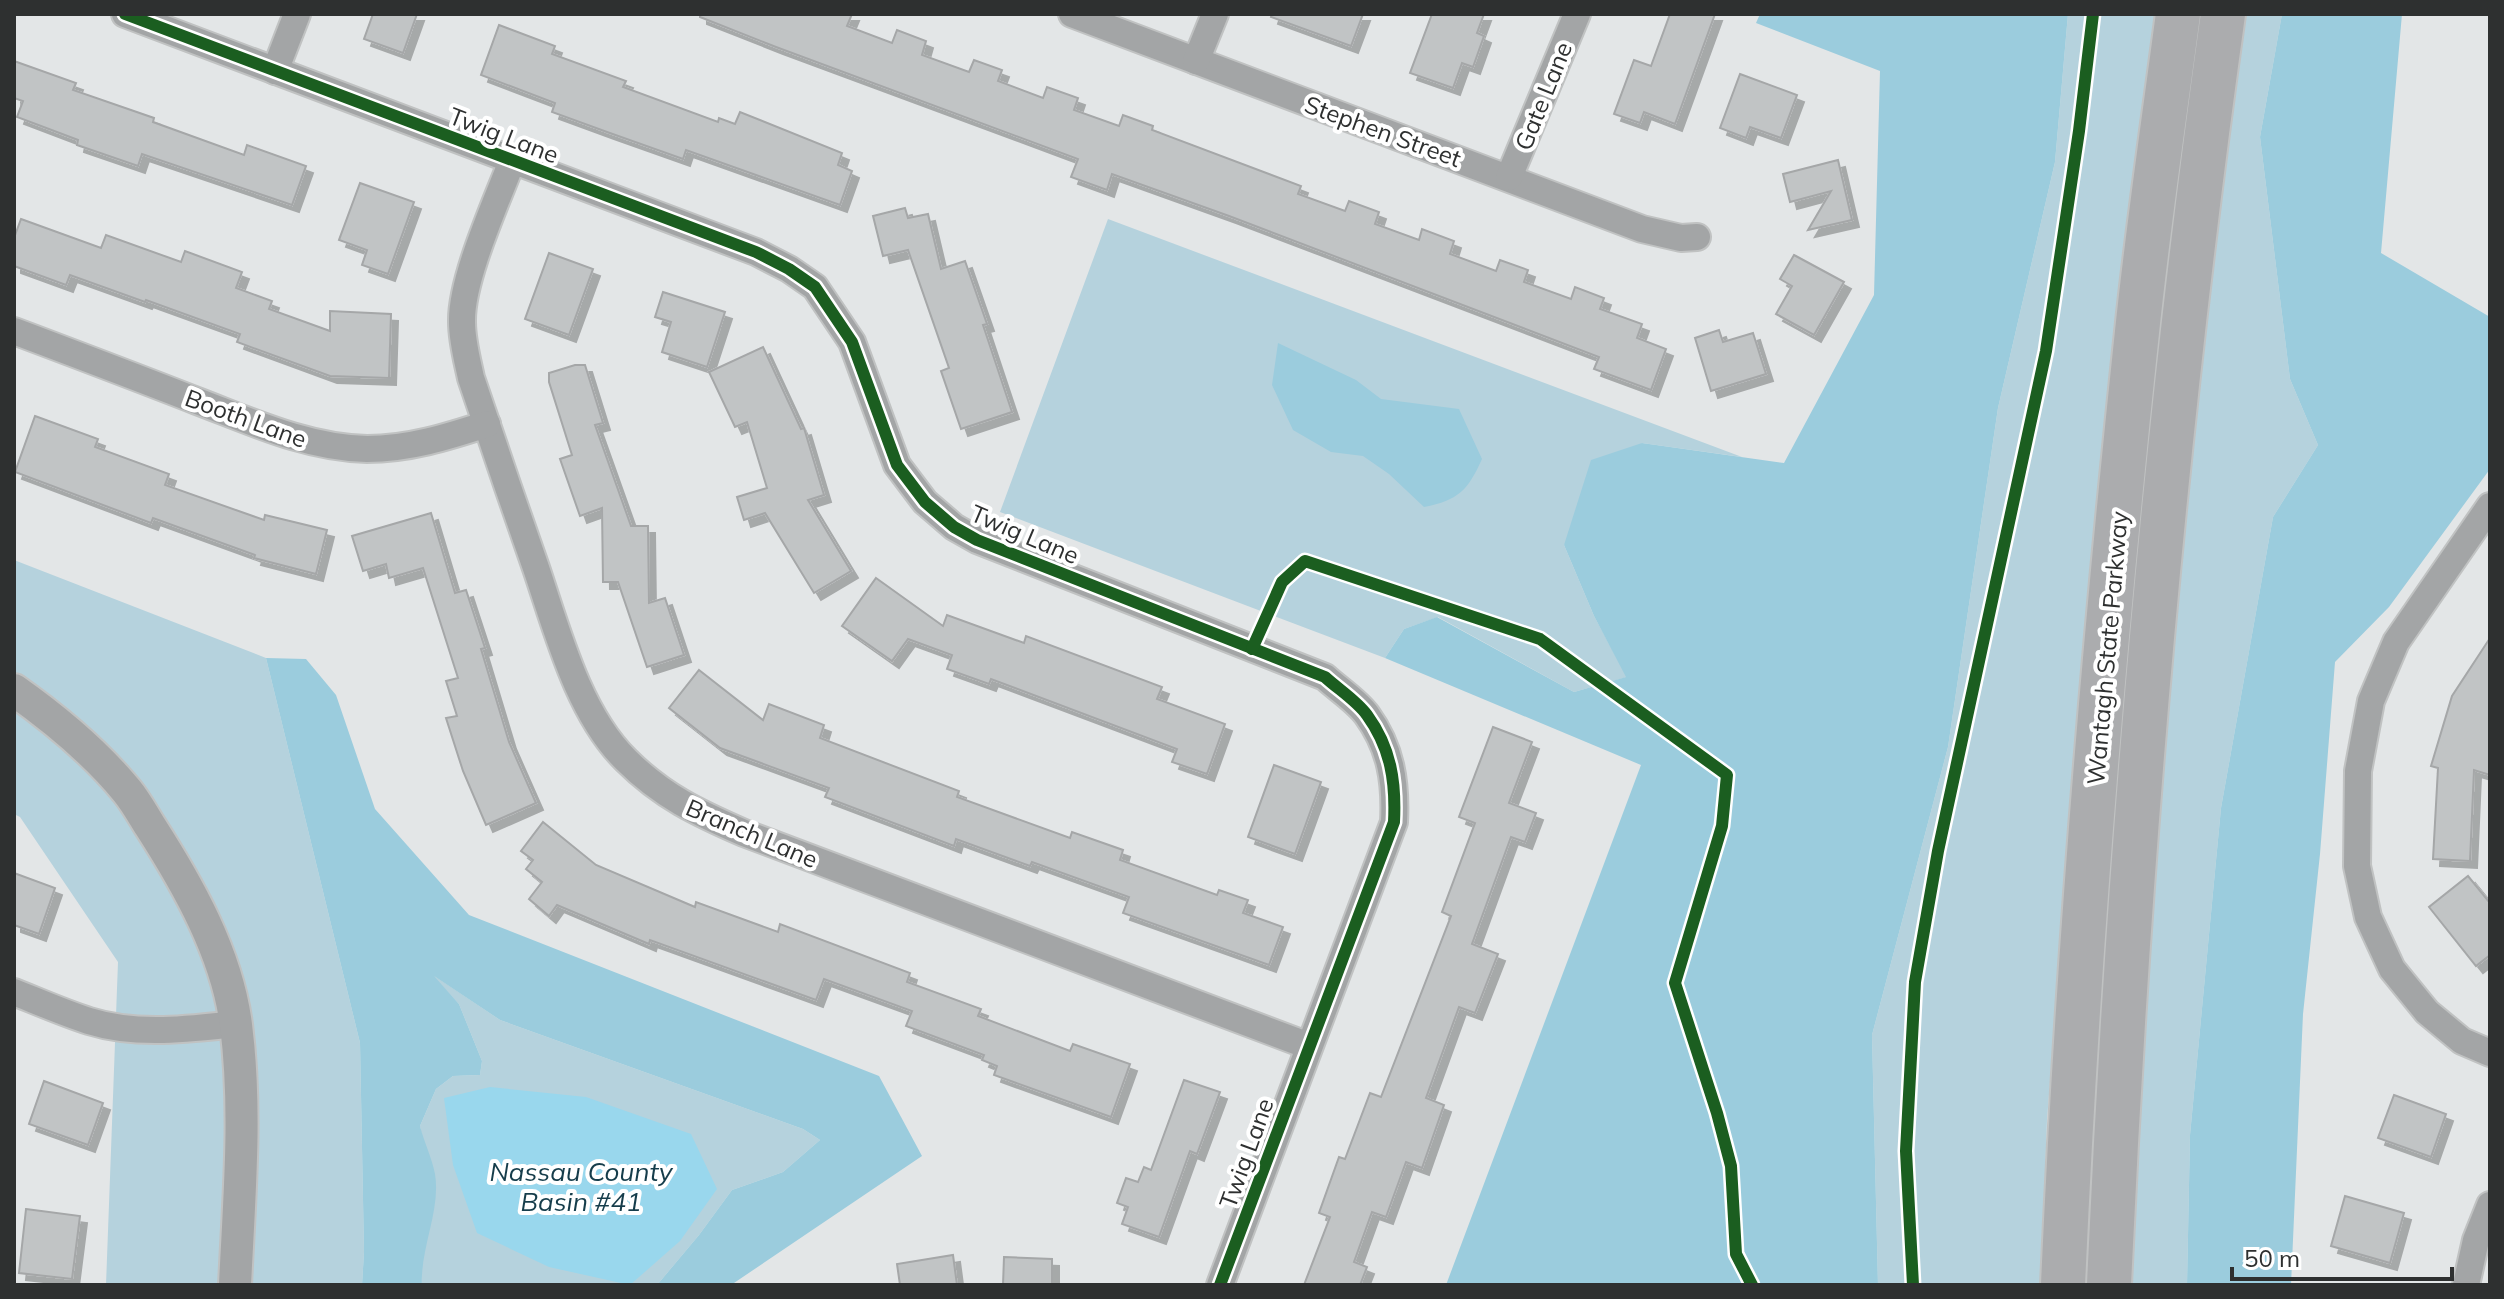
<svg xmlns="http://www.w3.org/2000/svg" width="2504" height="1299" font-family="Mulish,sans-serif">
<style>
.green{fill:#b5d2dd}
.forest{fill:#9bccdd}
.water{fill:#99d7ed}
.building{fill:#c1c4c5;stroke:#a5a7a8;stroke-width:2;filter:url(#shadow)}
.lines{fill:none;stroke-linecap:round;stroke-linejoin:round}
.minor-casing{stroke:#c0c2c2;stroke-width:30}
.tertiary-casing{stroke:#c0c2c2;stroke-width:36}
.motorway-casing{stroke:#c0c2c2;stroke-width:48}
.minor{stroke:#a3a5a6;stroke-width:26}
.tertiary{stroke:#a3a5a6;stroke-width:32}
.motorway{stroke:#abacae;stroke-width:44}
.cycleway-casing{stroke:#fff;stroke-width:17}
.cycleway{stroke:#1b5e20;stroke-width:12}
.labels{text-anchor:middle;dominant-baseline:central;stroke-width:8;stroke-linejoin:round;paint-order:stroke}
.street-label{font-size:24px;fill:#2e3030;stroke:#fff}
.water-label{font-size:26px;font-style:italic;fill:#163d4b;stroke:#fff}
</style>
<defs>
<filter id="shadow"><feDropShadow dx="7" dy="7" stdDeviation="0" flood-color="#0004"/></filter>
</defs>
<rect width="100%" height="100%" fill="#e3e6e7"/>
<g class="green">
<path d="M2068 14H2159L2083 657 2047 1120 2041 1285H1878L1872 1035 1948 747 1998 408 2055 162Z"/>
<path d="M2242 14H2282L2260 137 2290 379 2318 445 2273 517 2221 808 2190 1135 2187 1285H2126L2161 752 2207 299Z"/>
<path d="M1108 219 1742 457 1642 443 1564 545 1594 616 1627 677 1574 692 1438 617 1404 629 1385 658 1000 512Z"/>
<path d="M14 560 266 658 360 1043 364 1252 362 1285H106L118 962 20 817 14 814Z"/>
<path d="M430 973 500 1020 803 1129 820 1140 783 1172 732 1190 699 1235 657 1285H422L421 1264 434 1205 420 1126 436 1089 453 1076 480 1075 482 1061 459 1004Z"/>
</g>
<g class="forest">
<path d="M1760 14H2068L2055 162 1998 408 1948 747 1872 1035 1878 1285H1446L1641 765 1385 658 1404 629 1437 617 1574 692 1626 677 1594 616 1564 545 1591 460 1642 443 1784 463 1874 295 1880 71 1756 23Z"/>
<path d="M2282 14H2402L2381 253 2490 317V469L2389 607 2335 662 2320 854 2303 1014 2291 1285H2187L2190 1135 2221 808 2273 517 2318 445 2290 379 2260 137Z"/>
<path d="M1278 343 1356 380 1381 399 1459 409 1482 459C1468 490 1459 500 1424 507L1389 474 1363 456 1331 452 1293 430 1272 385Z"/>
<path d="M266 658 306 659 336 695 375 809 469 915 879 1076 922 1156 731 1285H657L699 1235 732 1190 783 1172 820 1140 803 1129 500 1020 434 976 459 1004 482 1061 480 1075 453 1076 436 1089 420 1126C424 1142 432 1158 435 1174 441 1210 420 1248 422 1285H362L364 1252 360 1043Z"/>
</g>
<path class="water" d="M490 1087 586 1097 691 1134 717 1189 680 1241 630 1285 549 1267 477 1233 453 1165 444 1098Z"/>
<g class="building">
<path d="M373 14H417L403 53 364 39Z"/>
<path d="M700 14H852L847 26 892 43 897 30 926 41 922 55 969 72 974 60 1002 70 998 81 1043 98 1047 87 1078 98 1074 110 1119 126 1123 115 1153 126 1152 130 1301 186 1298 194 1345 211 1349 201 1379 212 1375 224 1419 240 1422 229 1454 241 1450 254 1496 271 1500 260 1528 270 1524 282 1571 299 1575 287 1604 298 1600 309 1642 324 1637 338 1666 349 1651 390 1594 369 1599 357 1229 216 1112 174 1107 190 1071 177 1078 159 776 47 700 17Z"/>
<path d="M1272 14H1363L1351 46 1271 17Z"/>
<path d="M1432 14H1484L1477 33 1484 36 1473 67 1462 63 1453 88 1410 73Z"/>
<path d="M1670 14H1715L1675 124 1644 112 1640 123 1614 114 1634 60 1651 66Z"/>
<path d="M499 25 555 46 552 54 626 81 623 87 718 122 719 118 735 124 740 112 842 153 838 165 852 171 840 205 686 150 683 159 607 132 552 112 555 103 481 75Z"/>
<path d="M14 61 76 83 73 90 154 118 153 122 244 155 247 145 306 166 292 205 142 154 138 166 77 145 78 140 17 117 23 101 14 98Z"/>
<path d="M1740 74 1797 95 1781 138 1750 127 1746 138 1720 128Z"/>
<path d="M1838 160 1852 220 1808 230 1831 191 1790 202 1783 174Z"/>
<path d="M360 183 414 202 388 274 362 265 367 250 339 240Z"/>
<path d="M905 208 908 218 928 214 941 269 965 261 987 324 983 325 1012 412 961 429 941 371 949 368 908 250 883 256 873 216Z"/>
<path d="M21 219 101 248 106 235 181 262 185 251 242 272 236 288 272 301 269 309 330 331V311L391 314 389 378 330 376 237 342 240 334 146 300 145 302 70 275 66 285 14 266V238Z"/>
<path d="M549 253 593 269 569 335 525 319Z"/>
<path d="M1794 255 1844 282 1814 335 1776 314 1792 286 1780 279Z"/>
<path d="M663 292 725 312 707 367 662 352 671 322 655 317Z"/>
<path d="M1719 330 1723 342 1753 333 1766 374 1711 391 1695 338Z"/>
<path d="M763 347 801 429 804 428 824 495 808 500 851 571 814 593 765 513 744 520 737 497 767 488 747 422 735 427 709 372Z"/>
<path d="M575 365H585L603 423 595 425 631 526H648L649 603 665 598 684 655 647 667 618 582H603L602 508 580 516 560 459 572 455 549 382V373Z"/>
<path d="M35 416 98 439 95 447 169 474 165 485 264 520 265 515 327 530 316 574 254 558 255 555 153 518 151 523 15 472Z"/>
<path d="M431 513 455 593 466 590 485 648 481 649 509 742 536 803 486 825 463 771 446 718 457 716 446 681 458 678 423 568 389 578 386 564 363 571 352 536Z"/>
<path d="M876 578 943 626 947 615 1024 643 1026 636 1162 687 1157 699 1225 724 1207 774 1172 762 1177 749 991 679 989 684 947 669 952 655 908 639 892 661 842 626Z"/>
<path d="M2490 638V775L2474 770 2470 861 2433 859 2438 768 2431 766 2452 696Z"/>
<path d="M699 670 763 720 769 704 824 725 820 738 959 791 957 797 1070 838 1072 832 1123 850 1120 860 1217 895 1219 890 1248 900 1243 913 1283 927 1269 965 1123 913 1129 897 1032 862 1030 866 956 839 954 846 825 797 829 788 720 748 669 708Z"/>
<path d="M1493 727 1532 742 1509 803 1536 813 1525 842 1511 837 1472 944 1498 954 1475 1013 1459 1007 1426 1098 1444 1105 1422 1168 1406 1162 1386 1217 1372 1212 1354 1262 1367 1267 1360 1285H1304L1330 1217 1319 1213 1339 1157 1345 1159 1370 1093 1381 1097 1451 916 1442 912 1475 823 1459 817Z"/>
<path d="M1274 765 1321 782 1295 854 1248 837Z"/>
<path d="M543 822 596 865 695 907 696 902 778 932 780 924 910 973 907 982 981 1009 978 1016 1070 1051 1073 1044 1130 1064 1111 1117 994 1075 997 1066 982 1060 984 1055 906 1026 912 1011 824 979 816 1000 650 940 649 944 557 905 549 916 529 899 542 882 526 869 533 860 521 851Z"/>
<path d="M14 873 55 888 39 934 14 925Z"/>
<path d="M2468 876 2490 903V955L2476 966 2429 907Z"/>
<path d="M1184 1080 1220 1092 1197 1154 1190 1151 1159 1237 1122 1224 1128 1207 1117 1203 1126 1178 1138 1182 1144 1167 1151 1170Z"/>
<path d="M44 1081 103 1103 88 1145 29 1124Z"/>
<path d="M2394 1095 2446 1114 2431 1157 2378 1138Z"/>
<path d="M2345 1196 2404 1213 2390 1263 2331 1246Z"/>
<path d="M26 1209 80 1216 72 1279 19 1273Z"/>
<path d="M953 1255 957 1285H900L897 1264Z"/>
<path d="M1004 1257 1052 1259V1285H1003Z"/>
</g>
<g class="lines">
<g class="minor-casing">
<g id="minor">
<path d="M125 14 756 252 789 269 815 287 852 342 897 465 925 502 954 527 977 540 1325 677C1338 689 1357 701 1367 715 1391 748 1396 782 1394 822L1220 1285"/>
<path d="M1072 14 1642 229 1681 238 1697 237"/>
<path d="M1196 61 1215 14"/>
<path d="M275 71 297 14"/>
<path d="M512 161C496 203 461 279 462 322 462 341 467 359 471 378 492 441 514 505 536 568 557 630 578 713 626 760 662 796 698 813 744 833L1309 1046"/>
<path d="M1509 177 1577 14"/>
<path d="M14 331C75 354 136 377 197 401 252 422 308 448 367 449 409 449 447 437 487 424"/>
<path d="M2490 506 2396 642 2371 701 2358 771 2357 866 2368 917 2392 969 2427 1012 2462 1041 2490 1053"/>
<path d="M14 992C39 1002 64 1013 89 1021 137 1036 188 1029 236 1024"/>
<path d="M2466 1285 2476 1240 2490 1205"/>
</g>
</g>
<g class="tertiary-casing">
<path id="tertiary" d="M14 690C55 719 95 752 127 791 136 802 143 815 150 826 188 885 227 954 236 1025 247 1111 239 1199 235 1285"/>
</g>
<g class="motorway-casing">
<g id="motorway">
<path d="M2063 1285C2077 967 2103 649 2137 332 2148 226 2164 120 2178 14"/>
<path d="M2109 1285C2128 860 2164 435 2223 14"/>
</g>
</g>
<use href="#minor" class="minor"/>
<use href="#tertiary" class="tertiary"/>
<use href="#motorway" class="motorway"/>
<g class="cycleway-casing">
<g id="cycleway">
<path d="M125 14 756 252 789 269 815 287 852 342 897 465 925 502 954 527 977 540 1325 677C1338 689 1357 701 1367 715 1391 748 1396 782 1394 822L1220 1285"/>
<path d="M1252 649 1282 582 1305 561 1540 639 1727 775 1722 826 1675 983 1717 1113 1731 1166 1736 1254 1752 1285"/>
<path d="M1913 1285 1906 1151 1915 982 1938 851 2046 351 2079 131 2093 14"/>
</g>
</g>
<use href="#cycleway" class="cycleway"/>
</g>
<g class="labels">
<g class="street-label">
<text transform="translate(1543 96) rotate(-68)">Gate Lane</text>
<text transform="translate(1383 131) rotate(20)">Stephen Street</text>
<text transform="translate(504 135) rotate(21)">Twig Lane</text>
<text transform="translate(246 418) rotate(20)">Booth Lane</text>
<text transform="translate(1025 534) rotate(23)">Twig Lane</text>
<text transform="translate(2107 648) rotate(-85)">Wantagh State Parkway</text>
<text transform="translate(752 833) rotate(23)">Branch Lane</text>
<text transform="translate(1246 1153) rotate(-70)">Twig Lane</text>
</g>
<g class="water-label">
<text x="581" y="1171">Nassau County<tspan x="581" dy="30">Basin #41</tspan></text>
</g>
</g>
<rect width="2504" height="1299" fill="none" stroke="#2e3030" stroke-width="32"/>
<path d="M2232 1267v12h220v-12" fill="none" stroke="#2e3030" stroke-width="4"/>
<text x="2244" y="1267" font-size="24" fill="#2e3030" stroke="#ffffff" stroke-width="6" paint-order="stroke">50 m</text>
</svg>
